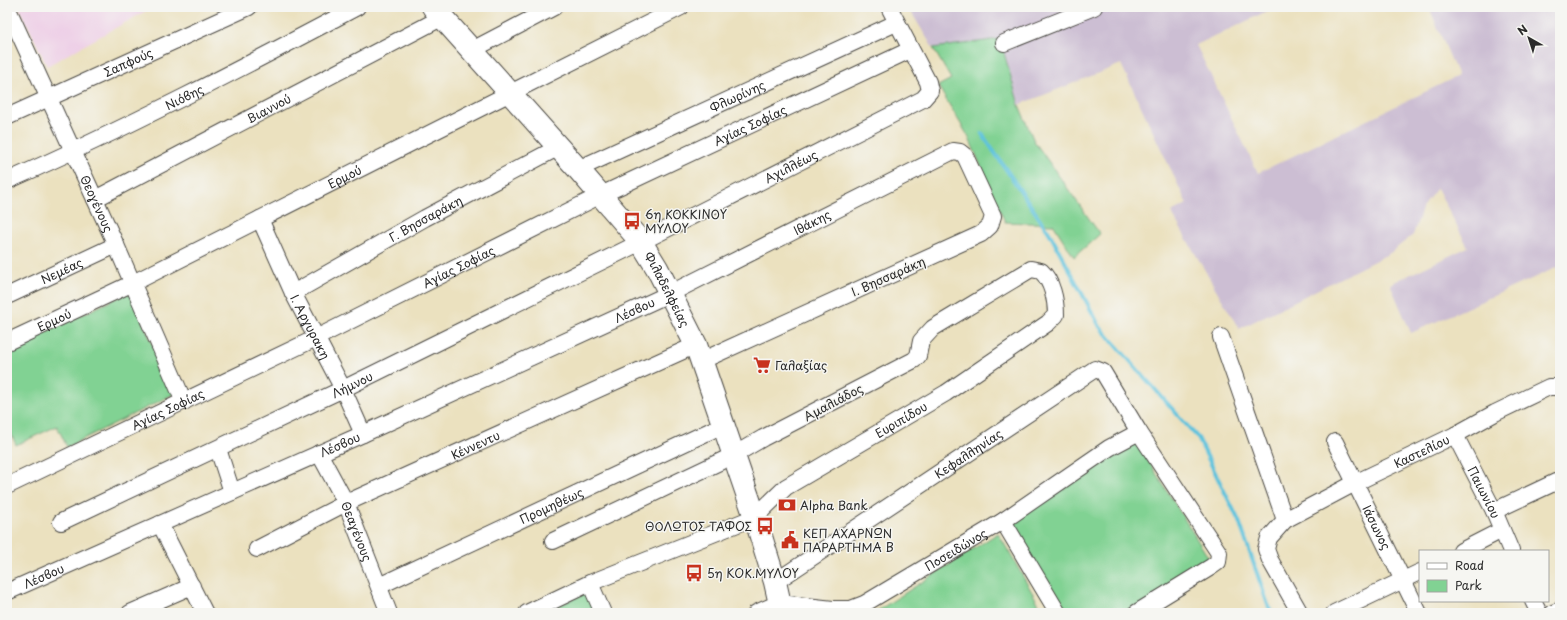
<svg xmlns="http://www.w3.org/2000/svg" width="1567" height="620" font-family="'Playpen Sans',sans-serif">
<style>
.built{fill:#eed0e7}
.industrial{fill:#ccbed3}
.green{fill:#81d293;stroke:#567e5f}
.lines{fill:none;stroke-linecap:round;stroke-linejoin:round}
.stream{stroke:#5fc3dd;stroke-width:4}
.street-casing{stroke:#484641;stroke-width:18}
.secondary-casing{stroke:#484641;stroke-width:24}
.street{stroke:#fff;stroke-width:16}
.secondary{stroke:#fff;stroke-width:22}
.labels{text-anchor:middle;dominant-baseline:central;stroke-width:3;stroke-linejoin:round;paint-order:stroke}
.street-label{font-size:12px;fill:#2b2b2b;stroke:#f6f6f2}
.poi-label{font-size:12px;fill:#2b2b2b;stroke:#f6f6f2;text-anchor:start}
</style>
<rect width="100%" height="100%" fill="#f6f6f2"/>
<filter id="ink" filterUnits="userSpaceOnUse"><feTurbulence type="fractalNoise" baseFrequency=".025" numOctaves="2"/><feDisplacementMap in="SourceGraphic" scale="8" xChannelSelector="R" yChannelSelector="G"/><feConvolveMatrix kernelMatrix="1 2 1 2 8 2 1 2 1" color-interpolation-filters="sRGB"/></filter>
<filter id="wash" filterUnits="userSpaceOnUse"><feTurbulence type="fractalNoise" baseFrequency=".012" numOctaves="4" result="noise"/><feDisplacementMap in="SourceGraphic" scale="16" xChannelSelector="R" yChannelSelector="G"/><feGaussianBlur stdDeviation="0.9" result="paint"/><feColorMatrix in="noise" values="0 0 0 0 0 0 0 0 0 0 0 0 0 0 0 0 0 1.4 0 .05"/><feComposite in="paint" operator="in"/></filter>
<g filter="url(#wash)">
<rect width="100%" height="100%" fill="#ebe1bf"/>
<path class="built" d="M19 7H153L47 66Z"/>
<path class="industrial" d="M908 7H1276L1196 45 1258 173 1458 76 1429 7H1560V266L1411 333 1390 284 1468 247 1437 188 1423 206 1413 235 1390 253 1239 329 1171 212 1187 204 1121 64 1019 105 1000 40 933 48Z"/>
<g class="green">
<path d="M1000 39 1019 105 1034 141 1100 234 1074 257 1053 224 1005 222 968 136 938 86 951 79 933 48Z"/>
<path d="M130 292 174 394 67 447 57 426 16 445 7 424V350Z"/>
<path d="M1136 441 1213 565 1131 613H1065L1011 523Z"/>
<path d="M998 533 1044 613H874Z"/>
<path d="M591 590 603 613H543Z"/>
</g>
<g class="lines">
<path class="stream" d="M982 134 1050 234 1100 327 1198 438 1239 521 1268 605 1272 613"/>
</g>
</g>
<g filter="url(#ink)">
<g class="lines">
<g class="street-casing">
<g id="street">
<path id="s1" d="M7 7 116 245 184 402"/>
<path d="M1004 43 1094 7"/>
<path d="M472 50 554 7"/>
<path id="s2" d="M7 117 249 7"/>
<path id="s3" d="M578 169 896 23"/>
<path id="s4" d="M7 181C127 128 242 68 357 7"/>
<path id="s5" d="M95 199 443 17"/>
<path id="s6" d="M260 219 293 293 343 389 363 434"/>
<path id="s7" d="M293 293 425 218 559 147"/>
<path id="s8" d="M7 296 116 245"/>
<path d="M1221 337 1285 520"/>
<path id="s9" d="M7 342 133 283 681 7"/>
<path id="s10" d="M1455 435 1494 511 1511 551"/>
<path id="s11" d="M1335 442 1419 613"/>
<path d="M218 449 232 492"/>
<path id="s12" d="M319 453 346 503 389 613"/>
<path id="s13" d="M7 486 316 338 601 195 910 50"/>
<path d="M1494 511 1560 480"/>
<path d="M1003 521 1058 613"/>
<path id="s14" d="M61 522 343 389 641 242 923 99 930 91 928 82 889 7"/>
<path d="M160 524 205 613"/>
<path id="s15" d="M257 549 346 503 696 345"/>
<path d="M1461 551 1502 530"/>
<path id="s16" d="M775 582 1095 369 1103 372 1139 432 1219 553 1218 562 1211 567 1136 613"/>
<path d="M590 583 603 613"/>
<path id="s17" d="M379 586 723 425"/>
<path id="s18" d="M7 592 363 434 671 293 953 151 960 152 965 156 993 216 990 226 981 234 701 361"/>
<path d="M1533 601 1539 613"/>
<path d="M130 613 192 586"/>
<path id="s19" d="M527 613 590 583 755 517 786 487 946 393 1048 323 1056 315C1056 300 1052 281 1041 271L1031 269 933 328 921 341 918 356 914 360 763 438 734 455 553 541"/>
<path id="s20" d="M756 613 779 603 833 609H851L864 604 1003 521 1109 448 1139 432"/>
<path id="s21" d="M1300 613 1270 560 1266 549 1269 538 1285 520 1355 483 1455 435 1495 413 1549 387H1560"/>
<path d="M1334 613 1420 572"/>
<path d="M1553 613 1560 610"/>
</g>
</g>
<g class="secondary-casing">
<g id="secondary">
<path id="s22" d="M433 7 578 169 641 242 657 268 696 345 755 517 775 582 782 613"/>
</g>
</g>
<use href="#street" class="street"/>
<use href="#secondary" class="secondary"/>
</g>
</g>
<defs>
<g id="bus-bare" transform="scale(1.38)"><path d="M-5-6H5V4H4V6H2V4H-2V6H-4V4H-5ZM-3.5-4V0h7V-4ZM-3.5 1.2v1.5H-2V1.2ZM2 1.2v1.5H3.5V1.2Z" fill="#c8321e" stroke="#f6f6f2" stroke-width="2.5" paint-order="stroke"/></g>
<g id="supermarket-bare" transform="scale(1.38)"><path d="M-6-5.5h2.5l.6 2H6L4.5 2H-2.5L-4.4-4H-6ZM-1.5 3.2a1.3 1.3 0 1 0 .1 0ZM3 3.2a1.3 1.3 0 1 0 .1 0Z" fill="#c8321e" stroke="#f6f6f2" stroke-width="2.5" paint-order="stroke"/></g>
<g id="bank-bare" transform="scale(1.38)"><path d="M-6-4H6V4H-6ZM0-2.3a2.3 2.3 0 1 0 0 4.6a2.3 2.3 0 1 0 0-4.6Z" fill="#c8321e" stroke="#f6f6f2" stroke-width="2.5" paint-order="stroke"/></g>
<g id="civic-bare" transform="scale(1.38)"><path d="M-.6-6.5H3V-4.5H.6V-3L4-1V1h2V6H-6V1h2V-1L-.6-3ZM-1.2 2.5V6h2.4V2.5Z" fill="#c8321e" stroke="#f6f6f2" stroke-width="2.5" paint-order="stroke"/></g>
</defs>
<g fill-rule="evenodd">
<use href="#bus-bare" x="632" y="221"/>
<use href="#supermarket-bare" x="762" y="365"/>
<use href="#bank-bare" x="787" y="505"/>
<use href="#bus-bare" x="765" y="526"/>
<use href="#civic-bare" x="790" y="540"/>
<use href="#bus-bare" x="694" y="573"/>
</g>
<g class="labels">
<g class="street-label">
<text stroke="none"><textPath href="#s2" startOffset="133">Σαπφούς</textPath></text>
<text stroke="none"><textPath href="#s3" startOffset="175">Φλωρίνης</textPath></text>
<text stroke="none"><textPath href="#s4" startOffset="196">Νιόβης</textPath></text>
<text stroke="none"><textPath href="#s5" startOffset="196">Βιαννού</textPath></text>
<text stroke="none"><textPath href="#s13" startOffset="826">Αγίας Σοφίας</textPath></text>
<text stroke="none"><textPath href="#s14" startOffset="812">Αχιλλέως</textPath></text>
<text stroke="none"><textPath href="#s9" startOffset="376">Ερμού</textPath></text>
<text stroke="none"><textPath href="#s1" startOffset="216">Θεογένους</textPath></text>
<text stroke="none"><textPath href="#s7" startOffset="152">Γ. Βησσαράκη</textPath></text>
<text stroke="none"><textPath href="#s18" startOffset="886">Ιθάκης</textPath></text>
<text stroke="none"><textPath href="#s13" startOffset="502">Αγίας Σοφίας</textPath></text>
<text stroke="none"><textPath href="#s8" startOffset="60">Νεμέας</textPath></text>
<text transform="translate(888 276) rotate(-24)">Ι. Βησσαράκη</text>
<text stroke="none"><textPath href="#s22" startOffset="368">Φιλαδελφείας</textPath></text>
<text stroke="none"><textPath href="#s18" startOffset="688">Λέσβου</textPath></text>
<text stroke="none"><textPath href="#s9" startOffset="52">Ερμού</textPath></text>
<text stroke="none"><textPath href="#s6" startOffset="119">Ι. Αργυρακη</textPath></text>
<text stroke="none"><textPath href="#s14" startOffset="322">Λήμνου</textPath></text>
<text transform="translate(833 402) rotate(-28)">Αμαλιάδος</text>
<text stroke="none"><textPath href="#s13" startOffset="178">Αγίας Σοφίας</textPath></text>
<text stroke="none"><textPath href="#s19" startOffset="424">Ευριπίδου</textPath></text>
<text stroke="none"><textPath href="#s18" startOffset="364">Λέσβου</textPath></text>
<text stroke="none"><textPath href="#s15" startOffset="242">Κέννεντυ</textPath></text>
<text stroke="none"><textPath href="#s21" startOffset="261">Καστελίου</textPath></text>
<text stroke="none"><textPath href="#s16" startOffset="232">Κεφαλληνίας</textPath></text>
<text stroke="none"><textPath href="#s10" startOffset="64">Παιωνίου</textPath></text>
<text stroke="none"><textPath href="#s17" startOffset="190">Προμηθέως</textPath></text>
<text stroke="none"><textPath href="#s11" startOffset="95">Ιάσωνος</textPath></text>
<text stroke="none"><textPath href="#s12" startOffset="87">Θεαγένους</textPath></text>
<text stroke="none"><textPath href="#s20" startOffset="218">Ποσειδώνος</textPath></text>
<text stroke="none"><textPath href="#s18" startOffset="40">Λέσβου</textPath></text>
</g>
<g class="poi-label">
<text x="645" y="214">6η ΚΟΚΚΙΝΟΥ<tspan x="645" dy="14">ΜΥΛΟΥ</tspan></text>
<text x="775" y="365">Γαλαξίας</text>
<text x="800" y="505">Alpha Bank</text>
<text x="752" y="526" text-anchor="end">ΘΟΛΩΤΟΣ ΤΑΦΟΣ</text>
<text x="803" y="533">ΚΕΠ ΑΧΑΡΝΩΝ<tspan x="803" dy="14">ΠΑΡΑΡΤΗΜΑ Β</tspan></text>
<text x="707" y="573">5η ΚΟΚ.ΜΥΛΟΥ</text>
</g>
</g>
<rect width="1567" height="620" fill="none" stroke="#f6f6f2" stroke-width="24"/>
<rect x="1419" y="550" width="130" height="52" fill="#f6f6f2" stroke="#a5a5a2"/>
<rect x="1427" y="563" width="20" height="6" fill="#ffffff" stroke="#a5a5a2"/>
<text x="1455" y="570" font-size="12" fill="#2b2b2b">Road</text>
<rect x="1427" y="580" width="20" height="12" fill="#81d293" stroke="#a5a5a2"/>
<text x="1455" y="590" font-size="12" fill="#2b2b2b">Park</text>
<g transform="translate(1529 38) rotate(321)" stroke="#f6f6f2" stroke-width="3" paint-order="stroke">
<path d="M0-3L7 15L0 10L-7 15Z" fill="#2b2b2b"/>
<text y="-6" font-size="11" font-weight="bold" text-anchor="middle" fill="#2b2b2b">N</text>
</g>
</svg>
